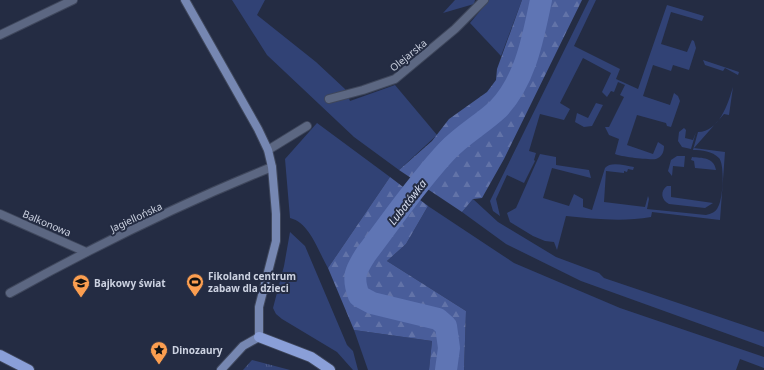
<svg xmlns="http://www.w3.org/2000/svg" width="764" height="370" font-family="'Noto Sans',sans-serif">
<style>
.grass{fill:#314275}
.forest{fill:url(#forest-firs)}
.park{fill:url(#park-tufts)}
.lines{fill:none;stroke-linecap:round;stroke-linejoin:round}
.river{stroke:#5f75b4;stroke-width:22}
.street-casing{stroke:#3f475c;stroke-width:10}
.secondary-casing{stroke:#3f475c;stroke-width:10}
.primary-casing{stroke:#3f475c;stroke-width:12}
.street{stroke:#5c6782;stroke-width:8}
.secondary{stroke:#7687b2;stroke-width:8}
.primary{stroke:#8a9fd8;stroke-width:10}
.labels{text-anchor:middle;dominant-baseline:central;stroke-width:4;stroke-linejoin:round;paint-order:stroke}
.street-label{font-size:10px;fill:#ccd2e1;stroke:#242c43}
.poi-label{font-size:10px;font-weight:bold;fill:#ccd2e1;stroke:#242c43;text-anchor:start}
.water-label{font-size:11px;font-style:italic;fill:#d6ddef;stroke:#242c43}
</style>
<defs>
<pattern id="forest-firs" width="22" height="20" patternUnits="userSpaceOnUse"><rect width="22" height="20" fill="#495d9a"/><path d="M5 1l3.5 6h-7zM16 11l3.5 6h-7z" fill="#6273a8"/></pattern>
<pattern id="park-tufts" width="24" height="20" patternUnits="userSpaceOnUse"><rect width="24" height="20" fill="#314275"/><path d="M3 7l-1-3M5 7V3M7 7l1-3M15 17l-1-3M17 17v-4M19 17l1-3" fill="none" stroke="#4e5c88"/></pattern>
</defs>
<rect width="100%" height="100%" fill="#242c43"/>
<g class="grass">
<path d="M232 0H265L257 15 316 62 345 89 350 101 395 85 437 135 399 170 354 137 267 55Z"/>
<path d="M455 0H475L474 4 443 13Z"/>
<path d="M489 0H522L501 56 470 23Z"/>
<path d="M589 0H596L574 46 620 69 616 79 638 89 667 5 704 16 702 21 671 12 661 44 687 52 692 40 694 41 696 48 689 70 673 65 671 71 653 65 643 96 670 105 674 93 678 96 680 101 671 127 667 126 666 123 637 115 627 145 653 154 658 142 664 146C664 152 662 157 656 159 649 160 622 157 615 154L619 139 609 135 605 127H609L624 97 620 95 625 85 618 82 614 92 611 91 607 97 602 92 611 73 583 58 560 103 570 109 564 120 540 114 529 151 536 153 534 160 535 161 524 183 507 175 496 199 500 216 493 211 490 201Z"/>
<path d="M703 60 739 72 738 75 725 68 723 71 705 65Z"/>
<path d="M733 87 729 115 724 114 694 148 725 152 720 220 652 212 651 217C623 222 594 219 566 216L557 250 554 242 545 241 533 236 510 222 507 213 516 208 540 154 556 157V165L589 170 591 178 552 168 543 198 569 206 574 194 583 199V207L592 210 605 168C611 161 625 166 634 167L633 170 628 169 627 172 624 171V173L606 171 604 202 645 207 648 196 649 199 647 209 706 215C711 214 716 212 718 207 723 199 725 165 719 158 712 151 702 150 693 150L698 132C719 132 728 104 733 87Z"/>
<path d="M596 103 603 105 592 126 584 127 575 122 577 113 588 118Z"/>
<path d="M317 123 390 177 328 268C318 251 310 223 290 218L285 159Z"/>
<path d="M684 128 686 130 685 138 693 140 696 132 691 149 682 147 678 141 679 132Z"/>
<path d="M677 156H685L684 167 673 166 672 176 668 171 671 160Z"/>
<path d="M692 157C702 158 714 157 716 170L695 168 694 161 691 160Z"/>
<path d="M667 186H671V197L713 203 705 208 669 204C661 200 660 191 667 186Z"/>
<path d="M473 199 498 222 556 257 599 273 604 278 764 332V347L581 281 506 244 462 212Z"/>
<path d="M428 206 514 263 620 308 764 357V368L740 359 736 370H464L466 311 387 261 406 244Z"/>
<path d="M290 232 305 246 347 345 353 351 358 370H353L337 352 282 319 276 314 273 308 284 266Z"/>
<path d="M354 330 432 341 429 370H368Z"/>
</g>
<g class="forest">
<path d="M522 0H582L504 159 482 198 473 199 462 212 399 170 432 141 449 119 487 92 496 80 497 69Z"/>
<path d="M390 177 428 206 406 244 387 261 466 311 464 370H429L432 341 354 330 328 268Z"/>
</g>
<path class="park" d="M252 360 290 370H243Z"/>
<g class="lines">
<path class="river" d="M446 370 449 348 446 326 438 319 372 303 359 296C352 277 355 271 366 254 392 220 417 183 447 151 462 135 482 124 498 109 526 80 533 37 541 0"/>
<g class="street-casing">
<g id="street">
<path d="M0 35 73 0"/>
<path d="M329 99 363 90 395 79 455 29 484 0"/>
<path d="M268 150 307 126"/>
<path d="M0 214 86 252"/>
<path d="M10 293C95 246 182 203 272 167"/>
</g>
</g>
<g class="secondary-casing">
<path id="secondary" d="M185 0 258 129 268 150 272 167 276 214V241L259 307V337L243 346 221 370"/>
</g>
<g class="primary-casing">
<g id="primary">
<path d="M259 337 311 357 330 370"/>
<path d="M0 355 29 370"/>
</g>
</g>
<use href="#street" class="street"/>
<use href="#secondary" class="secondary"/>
<use href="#primary" class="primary"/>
</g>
<defs>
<g id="stadium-pin" transform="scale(0.9)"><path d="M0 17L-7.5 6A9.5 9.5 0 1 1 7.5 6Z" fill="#fb9e50" stroke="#242c43"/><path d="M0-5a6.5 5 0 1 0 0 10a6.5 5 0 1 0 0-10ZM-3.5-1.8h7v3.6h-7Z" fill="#111"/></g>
<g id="school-pin" transform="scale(0.9)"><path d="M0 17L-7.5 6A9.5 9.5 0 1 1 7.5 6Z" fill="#fb9e50" stroke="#242c43"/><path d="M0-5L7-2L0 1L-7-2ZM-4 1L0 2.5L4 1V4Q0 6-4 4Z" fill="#111"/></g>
<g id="sight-pin" transform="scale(0.9)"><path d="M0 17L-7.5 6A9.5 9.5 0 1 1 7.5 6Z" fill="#fb9e50" stroke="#242c43"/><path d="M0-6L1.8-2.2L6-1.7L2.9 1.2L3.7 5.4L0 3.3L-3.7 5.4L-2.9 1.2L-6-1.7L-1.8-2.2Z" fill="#111"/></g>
</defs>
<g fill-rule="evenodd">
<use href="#stadium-pin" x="195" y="282"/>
<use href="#school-pin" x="81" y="283"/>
<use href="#sight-pin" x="159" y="350"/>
</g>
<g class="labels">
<g class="street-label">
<text transform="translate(408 55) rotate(-39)">Olejarska</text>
<text transform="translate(136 217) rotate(-25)">Jagiellońska</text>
<text transform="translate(47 223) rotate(23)">Balkonowa</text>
</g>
<g class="poi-label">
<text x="208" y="276">Fikoland centrum<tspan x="208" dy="12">zabaw dla dzieci</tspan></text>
<text x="94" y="283">Bajkowy świat</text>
<text x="172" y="350">Dinozaury</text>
</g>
<g class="water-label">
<text transform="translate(407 202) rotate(-52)">Lubatówka</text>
</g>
</g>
</svg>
